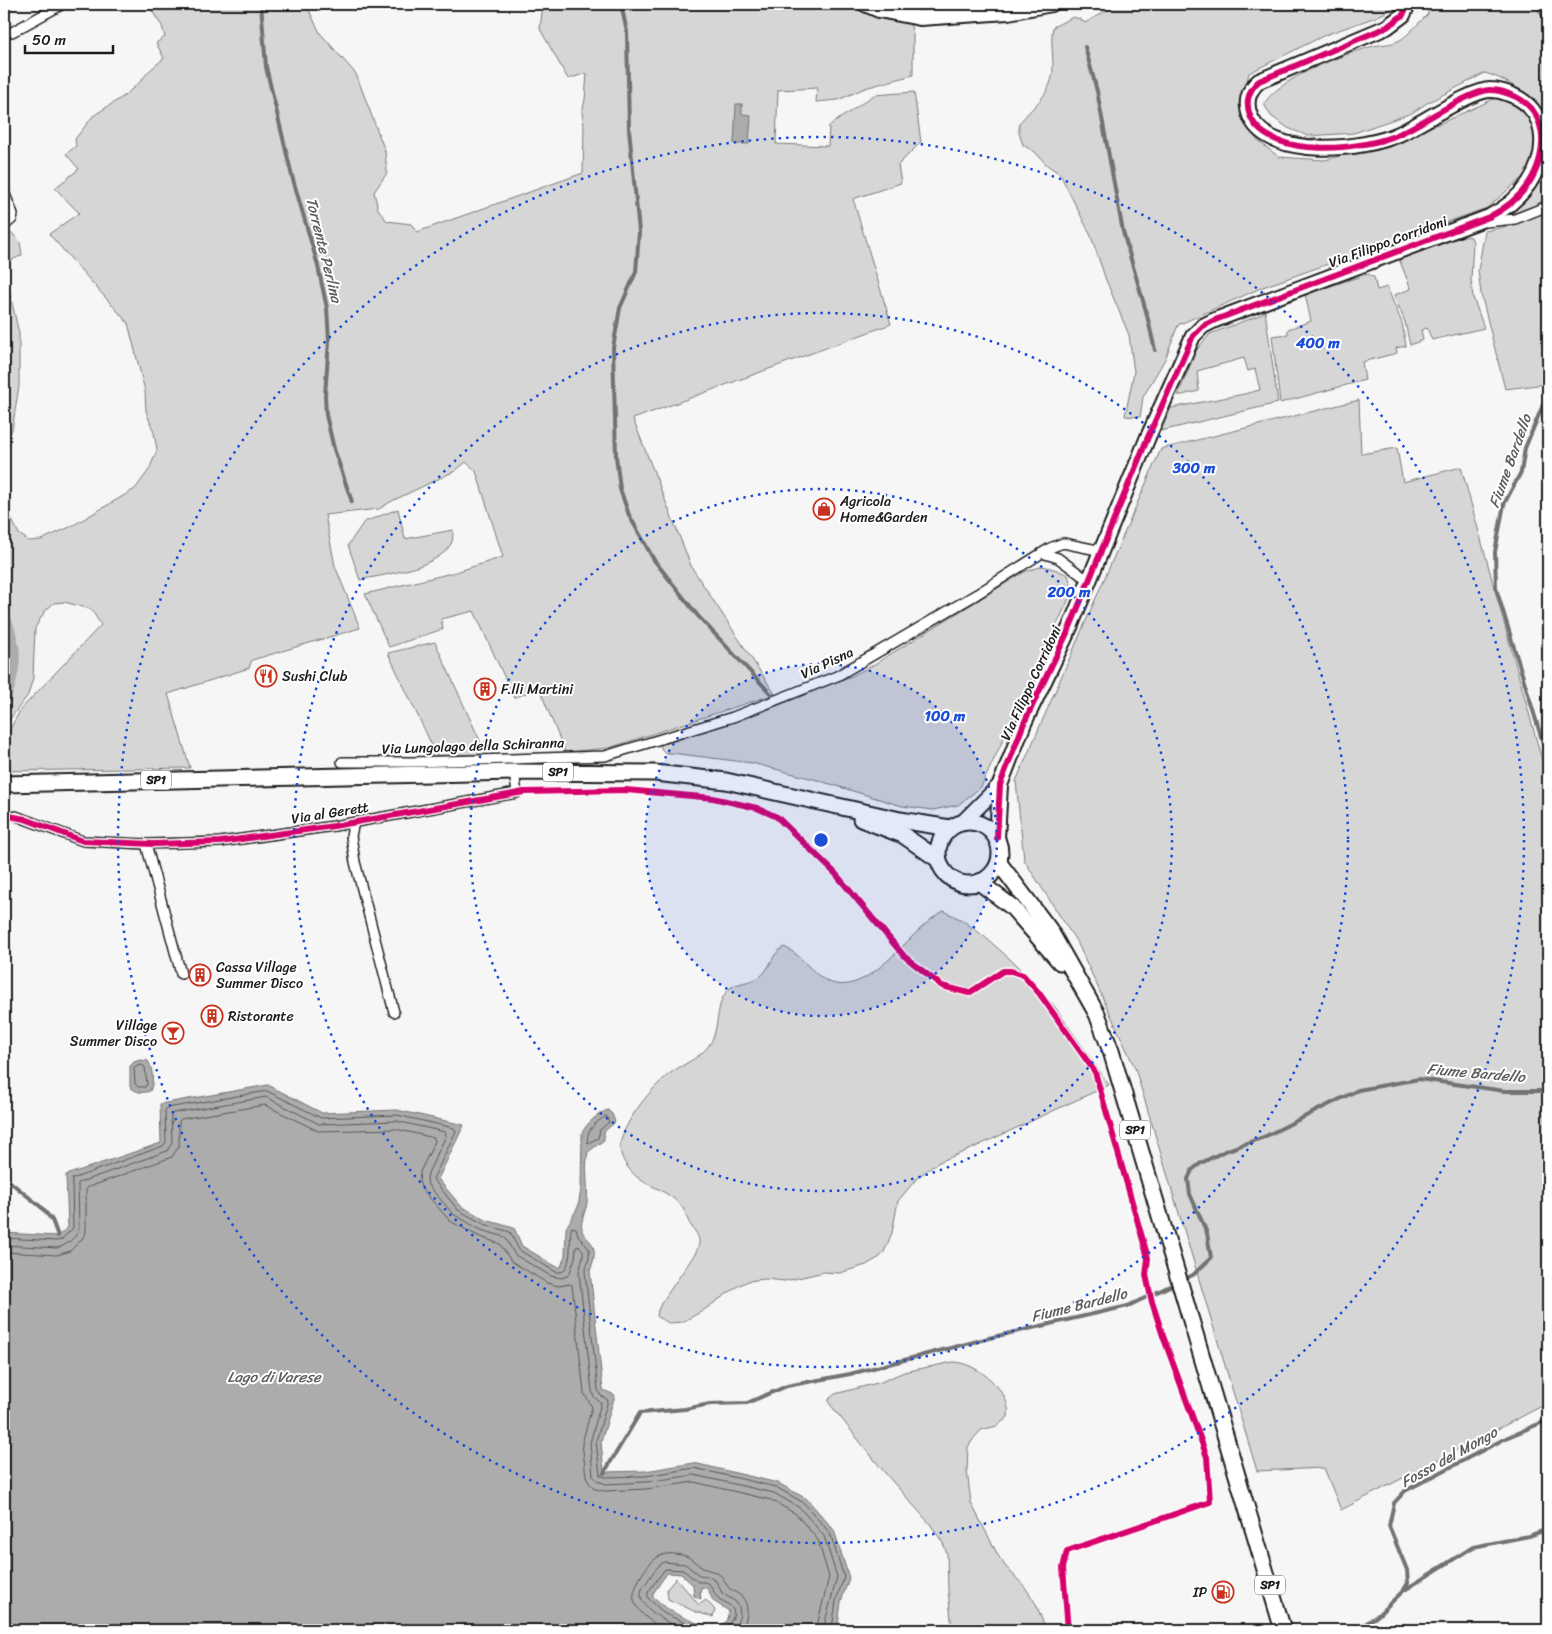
<svg xmlns="http://www.w3.org/2000/svg" width="1552" height="1634" font-family="Sriracha,sans-serif">
<style>
.green{fill:#d6d6d6;stroke:#797979}
.water{fill:#acacac;stroke:#727272;fill-rule:evenodd}
.lines{fill:none;stroke-linecap:round;stroke-linejoin:round}
.shore{stroke:#565656;stroke-width:1}
.stream{stroke:#727272;stroke-width:4}
.canal{stroke:#acacac;stroke-width:12}
.street-casing{stroke:#1c1c1c;stroke-width:12}
.secondary-casing{stroke:#1c1c1c;stroke-width:18}
.primary-casing{stroke:#1c1c1c;stroke-width:19}
.street{stroke:#fff;stroke-width:9}
.secondary{stroke:#fff;stroke-width:14}
.primary{stroke:#fff;stroke-width:15}
.cycleway-casing{stroke:#fff;stroke-width:9}
.cycleway{stroke:#d6006c;stroke-width:6}
.ring{fill:none;stroke:#1d4ed8;stroke-width:2.5;stroke-dasharray:2.5 5}
.labels{text-anchor:middle;dominant-baseline:central;stroke-width:4;stroke-linejoin:round;paint-order:stroke}
.shield{fill:#fff;stroke:#606060;stroke-width:1}
.shield-label{font-size:12px;font-weight:bold;fill:#1c1c1c}
.street-label{font-size:14px;fill:#1c1c1c;stroke:#fff}
.poi-label{font-size:14px;fill:#1c1c1c;stroke:#fff;text-anchor:start}
.water-label{font-size:15px;font-style:italic;fill:#5d5d5d;stroke:#fff}
.centre{fill:#1d4ed8;stroke:#fff;stroke-width:2.5}
.ring-label{font-size:15px;text-anchor:middle;font-weight:bold;fill:#1d4ed8;stroke:#fff;stroke-width:4;stroke-linejoin:round;paint-order:stroke}
</style>
<rect width="100%" height="100%" fill="#f6f6f6"/>
<filter id="ink" filterUnits="userSpaceOnUse"><feTurbulence type="fractalNoise" baseFrequency=".02" numOctaves="2"/><feDisplacementMap in="SourceGraphic" scale="10" xChannelSelector="R" yChannelSelector="G"/><feConvolveMatrix kernelMatrix="1 2 1 2 8 2 1 2 1" color-interpolation-filters="sRGB"/></filter>
<g filter="url(#ink)">
<g class="green">
<path d="M157 4H306L320 33 356 74 385 151 387 173 374 192 378 209 387 221 411 224 417 232 583 173 584 125 582 112 585 100 587 73 568 79 540 29 543 4H852L870 15 910 24 913 33V75L865 88 838 100 816 102 817 88 778 90 776 144 828 146 829 126 874 95 914 92 921 142 898 165 901 183 853 199 891 324 633 419 692 568 775 694 609 748 565 752 539 688 514 698 474 611 441 619 443 629 389 647 365 594 456 572 503 557 476 471 466 462 455 471 392 501 379 509 325 515 335 566 360 628 252 660 249 668 168 694 190 768 4 771V740L21 709 101 625 91 609 64 602 54 603 45 611 35 628 33 678 28 695 4 727V504L19 534 29 541 41 540 72 526 135 489 149 470 157 450 154 433 146 411 145 391 128 323 49 234 79 213 55 188 79 169 66 154 76 146 75 139 93 116 124 96 140 82 149 71 164 58 156 43 165 37 162 26 150 8Z"/>
<path d="M1118 4H1393L1392 9 1376 17 1325 35 1249 73 1244 94 1247 118 1257 140 1279 157 1325 160 1387 143 1441 123 1498 97 1513 100 1530 116 1538 132 1535 157 1524 176 1487 208 1263 287 1178 325 1165 359 1143 397 1140 417 1125 416 1134 372 1129 335 1106 280 1091 236 1060 174 1047 165 1035 152 1023 145 1019 133V124C1029 110 1044 100 1050 84 1057 68 1049 45 1053 27L1073 17 1080 19 1085 23Z"/>
<path d="M1427 4H1548V129C1540 100 1512 81 1485 73L1427 103 1412 113 1354 133 1308 136 1288 128 1271 116 1264 104C1279 78 1342 55 1370 47 1379 44 1392 45 1400 40 1409 35 1420 21 1428 14Z"/>
<path d="M1548 170V199L1544 200 1531 208 1507 215 1541 182Z"/>
<path d="M1546 212H1548V380L1546 384 1505 389 1481 294 1478 270 1485 231 1517 224Z"/>
<path d="M12 233 20 242 22 255 4 264V240Z"/>
<path d="M1464 236 1471 237 1473 242 1471 280 1473 297 1484 328 1432 340 1427 328 1421 330 1423 340 1410 345 1405 322 1394 295 1411 289 1399 259Z"/>
<path d="M4 269 19 333V386L12 430 4 443Z"/>
<path d="M1368 274 1374 277 1377 290 1387 287 1402 323 1406 346 1396 348 1397 353 1362 362 1365 380 1280 403 1272 336 1288 334V329L1311 321 1305 294Z"/>
<path d="M1265 311 1278 403 1161 431 1171 408 1244 394 1260 390 1255 369 1248 371 1244 358 1197 371 1199 391 1182 395H1178L1197 349 1210 334 1260 315Z"/>
<path d="M1359 400 1361 454 1397 448 1403 482 1461 467 1548 782V1403L1341 1510 1324 1468 1257 1471 1135 1068 1078 944 1024 860 1016 781 1161 449Z"/>
<path d="M398 509 405 539 453 530C453 533 453 538 452 542 440 568 386 574 360 580L348 545 364 522Z"/>
<path d="M1043 566 1057 570 1068 575 1073 590 981 787 958 805 933 810 902 806 817 780 752 763 663 752 660 745 671 742 852 676 873 665 1024 572Z"/>
<path d="M435 642 486 754 437 756 388 653Z"/>
<path d="M944 911 962 920 985 937 1010 959 1033 982 1055 1007 1109 1085 971 1149 939 1162 918 1177 898 1201 892 1233 884 1252 880 1257 866 1265 840 1273 824 1272 785 1281 765 1279 748 1281 738 1286 701 1312 682 1322 669 1323 657 1317 658 1310 662 1302 695 1254C703 1239 698 1236 690 1224 687 1219 686 1214 684 1210 681 1204 673 1198 667 1194 660 1189 651 1186 644 1182 633 1176 621 1161 620 1149 619 1126 654 1084 672 1072 684 1064 697 1059 707 1048 721 1032 714 1006 727 991 735 981 751 984 761 976 772 966 771 954 784 947 802 954 811 974 829 982 870 999 911 927 944 911Z"/>
<path d="M953 1362C976 1362 1013 1392 1008 1417L997 1426 981 1430 974 1438 968 1447 967 1470 971 1503 999 1557 1006 1567 1025 1587 1036 1604 1046 1630H952L948 1590 947 1554 943 1543 930 1524 885 1473 829 1403V1399L835 1394 881 1382 904 1372Z"/>
<path d="M676 1578 699 1605 706 1600 715 1610 713 1617 696 1612 668 1599 667 1589Z"/>
</g>
<g class="water">
<path d="M736 104H742V114L751 115 749 144H734Z"/>
<path d="M140 1060 148 1061C153 1069 154 1082 150 1091 142 1094 136 1092 130 1087V1066L134 1062Z"/>
<path d="M268 1085 322 1113 397 1110 464 1125 438 1179 461 1206 486 1220 514 1228 522 1246 557 1267H561L565 1255 566 1228 578 1207 581 1189 582 1133C586 1124 598 1113 608 1110L612 1114 615 1122 604 1132V1140L588 1152C584 1170 589 1185 587 1203 586 1211 580 1221 582 1229 582 1233 585 1236 588 1239 598 1248 594 1260 590 1271L603 1390 615 1395 601 1442 604 1472 645 1471 694 1463 778 1483 807 1499 834 1530 849 1578 841 1602 838 1626 832 1630H4V1233L58 1236 68 1227 66 1175 161 1143 160 1104ZM667 1573 681 1574 693 1585 694 1596 701 1599 700 1591 702 1587 708 1589 713 1601 729 1611 726 1622 713 1629C687 1619 671 1615 652 1595Z"/>
</g>
<g class="lines">
<g class="shore">
<path d="M141 1065 145 1067 147 1085 145 1087H138L135 1084 134 1068Z"/>
<path d="M606 1116 609 1122 600 1130 598 1138 588 1143C585 1131 596 1122 606 1116Z"/>
<path d="M4 1238 57 1241 61 1240 73 1228 72 1179 163 1146 166 1142 165 1110 167 1108 267 1091 321 1118 397 1115 454 1128 456 1131 433 1179 458 1210 484 1224 510 1232 519 1250 556 1272H562C573 1264 569 1243 571 1230L572 1227 576 1228 578 1235 589 1249V1258L585 1272 598 1390 600 1395 608 1400 596 1441 600 1475 605 1477 646 1476 694 1468 776 1487 804 1503 830 1533 844 1577 836 1601 833 1622 830 1630"/>
<path d="M4 1245 57 1248C66 1246 76 1238 79 1229L78 1183 167 1151 172 1143 171 1115 173 1113 266 1097 319 1124 396 1121 445 1132 446 1136 428 1173 427 1179 428 1185 453 1214 481 1230 505 1237 515 1255 551 1276 562 1278 569 1275 575 1258 576 1247 579 1246 583 1250V1257L579 1272 592 1391 594 1397 601 1403 590 1443 593 1476 598 1481 606 1484 646 1482 694 1475 774 1493 800 1508 824 1536 837 1577 823 1630"/>
<path d="M4 1252 57 1255 70 1251 82 1239 86 1232V1188L172 1157 179 1146V1121L181 1119 265 1105 318 1131 396 1129 434 1138 435 1141 420 1172 419 1182 422 1189 450 1221 478 1236 500 1244 511 1261 547 1283 559 1286 570 1284 572 1285 584 1393 592 1407 582 1443 586 1476 589 1483 595 1489 605 1491 646 1489 694 1482 771 1500 796 1514 818 1540 829 1577 816 1630"/>
<path d="M667 1630C655 1625 637 1613 634 1600 631 1588 649 1560 660 1556 667 1552 678 1554 686 1556 692 1558 696 1564 701 1567 708 1571 716 1570 722 1577 725 1580 726 1586 730 1589 733 1591 737 1593 740 1595 751 1604 747 1619 742 1630"/>
<path d="M684 1630C672 1625 639 1609 641 1593 641 1588 646 1584 648 1580 653 1573 657 1566 664 1562L685 1564 699 1575 707 1576 716 1581 722 1593 736 1602 739 1607 740 1615 736 1626 733 1630"/>
<path d="M702 1630 665 1614 648 1598V1592L665 1569 683 1570 698 1582C713 1581 710 1588 717 1597 720 1601 727 1602 730 1606 740 1614 728 1626 721 1630"/>
</g>
<g class="stream">
<path d="M261 4 266 67 292 176 317 262 327 308 329 341 325 395 326 415 334 449 352 502"/>
<path d="M621 4 627 32 629 129 639 232 636 272 620 308 613 348 616 456 620 489 629 515 654 560 698 616 773 696"/>
<path d="M1537 4 1548 26"/>
<path d="M1085 47 1097 91 1123 232 1146 311 1155 350"/>
<path d="M1548 393 1525 448 1521 472 1504 504 1495 552 1496 588 1545 750 1548 772"/>
<path d="M4 1177 41 1207 52 1220 58 1236"/>
<path d="M1182 1280 1193 1275 1211 1258 1207 1233 1190 1194 1188 1179 1192 1170 1201 1163 1225 1151 1264 1137 1358 1090 1419 1079 1505 1091H1544L1548 1090"/>
<path d="M604 1473 640 1413 685 1409 710 1404 747 1403 787 1386 850 1374 993 1337 1128 1306 1176 1283"/>
<path d="M1403 1591 1408 1583 1407 1570 1389 1526 1394 1503 1405 1491 1508 1437 1548 1420"/>
<path d="M1357 1630 1377 1616 1403 1591 1473 1547 1529 1536 1548 1529"/>
</g>
<path class="canal" d="M4 616C14 641 17 657 10 682 8 689 7 695 4 701"/>
<g class="street-casing">
<g id="street">
<path d="M4 32H12L63 4"/>
<path d="M4 192 13 214 12 219 4 226"/>
<path d="M1486 222 1515 219 1548 206"/>
<path d="M1042 553 1058 558 1089 581"/>
<path d="M342 762H413L605 756 733 717 837 676 977 594 1050 548 1063 543 1102 551"/>
<path d="M16 816 83 841 146 844 220 842 334 826 517 793 514 772"/>
<path d="M354 822 351 836 355 862 394 1012"/>
<path d="M146 844 181 974"/>
</g>
</g>
<g class="secondary-casing">
<g id="secondary">
<path d="M865 4 879 10 920 18 1008 12 1052 4"/>
<path d="M963 822 1000 785"/>
<path d="M997 838 1000 785 1024 723 1070 627 1148 437 1193 336 1203 326 1215 320 1489 217C1505 209 1519 198 1529 183 1549 152 1549 108 1509 94 1504 92 1497 90 1491 90 1472 89 1420 125 1399 134 1365 150 1271 160 1251 118 1245 105 1247 91 1259 81L1387 27 1403 15 1408 4"/>
</g>
</g>
<g class="primary-casing">
<g id="primary">
<path d="M4 784 514 772 655 773 726 781 900 820 950 828"/>
<path d="M861 819 903 835 939 860"/>
<circle cx="969" cy="853" r="31"/>
<path d="M999 863 1049 929 1097 1014 1111 1051 1283 1630"/>
<path d="M979 882 1012 907 1060 962"/>
</g>
</g>
<use href="#street" class="street"/>
<use href="#secondary" class="secondary"/>
<use href="#primary" class="primary"/>
<g class="cycleway-casing">
<g id="cycleway">
<path d="M4 815 25 819 83 841 153 844 220 842 334 826 524 792 626 790 713 798 757 808 777 817 835 873 904 956 942 986 969 993 1003 971H1011L1023 975 1039 993 1095 1072 1148 1258 1146 1275 1152 1302 1163 1336 1207 1457 1210 1502 1067 1551 1063 1568 1068 1630"/>
<path d="M997 838 1000 785 1024 723 1070 627 1148 437 1193 336 1203 326 1215 320 1489 217C1505 209 1519 198 1529 183 1549 152 1549 108 1509 94 1504 92 1497 90 1491 90 1472 89 1420 125 1399 134 1365 150 1271 160 1251 118 1245 105 1247 91 1259 81L1387 27 1403 15 1408 4"/>
</g>
</g>
<use href="#cycleway" class="cycleway"/>
</g>
</g>
<circle cx="821" cy="840" r="176" fill="#1d4ed8" fill-opacity=".12"/>
<g class="ring">
<circle cx="821" cy="840" r="176"/>
<circle cx="821" cy="840" r="351"/>
<circle cx="821" cy="840" r="527"/>
<circle cx="821" cy="840" r="703"/>
</g>
<defs>
<g id="shop-ring" transform="scale(1.125)"><circle r="9.5" fill="#fff" stroke="#c8321e" stroke-width="1.5"/><path d="M-5-2.5h2.3a2.7 3.5 0 0 1 5.4 0H5L5.5 6h-11ZM-1.5-2.5h3a1.5 2.3 0 0 0-3 0Z" fill="#c8321e"/></g>
<g id="restaurant-ring" transform="scale(1.125)"><circle r="9.5" fill="#fff" stroke="#c8321e" stroke-width="1.5"/><path d="M-5-6h1v4h1v-4h1v4h1v-4h1v5L-1.5 .5V6h-2V.5L-5-1ZM5-6V6H3V1.5H1.5Q1.5-4 5-6Z" fill="#c8321e"/></g>
<g id="building-ring" transform="scale(1.125)"><circle r="9.5" fill="#fff" stroke="#c8321e" stroke-width="1.5"/><path d="M-4-6H4V6H1V3H-1V6H-4ZM-2.5-4.3h1.7v1.8h-1.7ZM.8-4.3h1.7v1.8H.8ZM-2.5-1h1.7V.8h-1.7ZM.8-1h1.7V.8H.8Z" fill="#c8321e"/></g>
<g id="bar-ring" transform="scale(1.125)"><circle r="9.5" fill="#fff" stroke="#c8321e" stroke-width="1.5"/><path d="M-6-5H6L.8 .8V4.5H3.5V6h-7V4.5H-.8V.8Z" fill="#c8321e"/></g>
<g id="fuel-ring" transform="scale(1.125)"><circle r="9.5" fill="#fff" stroke="#c8321e" stroke-width="1.5"/><path d="M-5.5-6h7V0h2V4h1.3V-2.5L3-4.5l.8-.8L6-3V5H2.5V1h-1V6h-7ZM-4.2-4.7v3.2H.2V-4.7Z" fill="#c8321e"/></g>
</defs>
<g fill-rule="evenodd">
<use href="#shop-ring" x="824" y="509"/>
<use href="#restaurant-ring" x="266" y="676"/>
<use href="#building-ring" x="485" y="689"/>
<use href="#building-ring" x="200" y="975"/>
<use href="#building-ring" x="212" y="1016"/>
<use href="#bar-ring" x="173" y="1033"/>
<use href="#fuel-ring" x="1223" y="1592"/>
</g>
<g class="labels">
<g class="shield">
<rect x="543" y="762.5" width="30" height="19" rx="4"/>
<rect x="141" y="770.5" width="30" height="19" rx="4"/>
<rect x="1120" y="1120.5" width="30" height="19" rx="4"/>
<rect x="1255" y="1575.5" width="30" height="19" rx="4"/>
</g>
<g class="shield-label">
<text x="558" y="772">SP1</text>
<text x="156" y="780">SP1</text>
<text x="1135" y="1130">SP1</text>
<text x="1270" y="1585">SP1</text>
</g>
<g class="street-label">
<text transform="translate(1388 242) rotate(-20)">Via Filippo Corridoni</text>
<text transform="translate(827 663) rotate(-25)">Via Pisna</text>
<text transform="translate(1031 683) rotate(-65)">Via Filippo Corridoni</text>
<text transform="translate(473 746) rotate(-2)">Via Lungolago della Schiranna</text>
<text transform="translate(330 813) rotate(-9)">Via al Gerett</text>
</g>
<g class="poi-label">
<text x="840" y="501">Agricola<tspan x="840" dy="16">Home&amp;Garden</tspan></text>
<text x="282" y="676">Sushi Club</text>
<text x="501" y="689">F.lli Martini</text>
<text x="216" y="967">Cassa Village<tspan x="216" dy="16">Summer Disco</tspan></text>
<text x="228" y="1016">Ristorante</text>
<text x="157" y="1025" text-anchor="end">Village<tspan x="157" dy="16">Summer Disco</tspan></text>
<text x="1207" y="1592" text-anchor="end">IP</text>
</g>
<g class="water-label">
<text transform="translate(324 250) rotate(76)">Torrente Perlina</text>
<text transform="translate(1510 461) rotate(-70)">Fiume Bardello</text>
<text transform="translate(1476 1073) rotate(5)">Fiume Bardello</text>
<text transform="translate(1079 1305) rotate(-14)">Fiume Bardello</text>
<text x="274" y="1377">Lago di Varese</text>
<text transform="translate(1449 1457) rotate(-29)">Fosso del Mongo</text>
</g>
</g>
<circle cx="821" cy="840" r="8" class="centre"/>
<g class="ring-label">
<text x="1318" y="348">400 m</text>
<text x="1194" y="473">300 m</text>
<text x="1069" y="597">200 m</text>
<text x="945" y="721">100 m</text>
</g>
<rect width="1552" height="1634" fill="none" stroke="#fff" stroke-width="20"/>
<rect x="10" y="10" width="1532" height="1614" fill="none" stroke="#1c1c1c" stroke-width="2" filter="url(#ink)"/>
<path d="M25 45v8h88v-8" fill="none" stroke="#1c1c1c" stroke-width="2.5"/>
<text x="32" y="45" font-size="15" fill="#1c1c1c" stroke="#ffffff" stroke-width="4" paint-order="stroke">50 m</text>
</svg>
